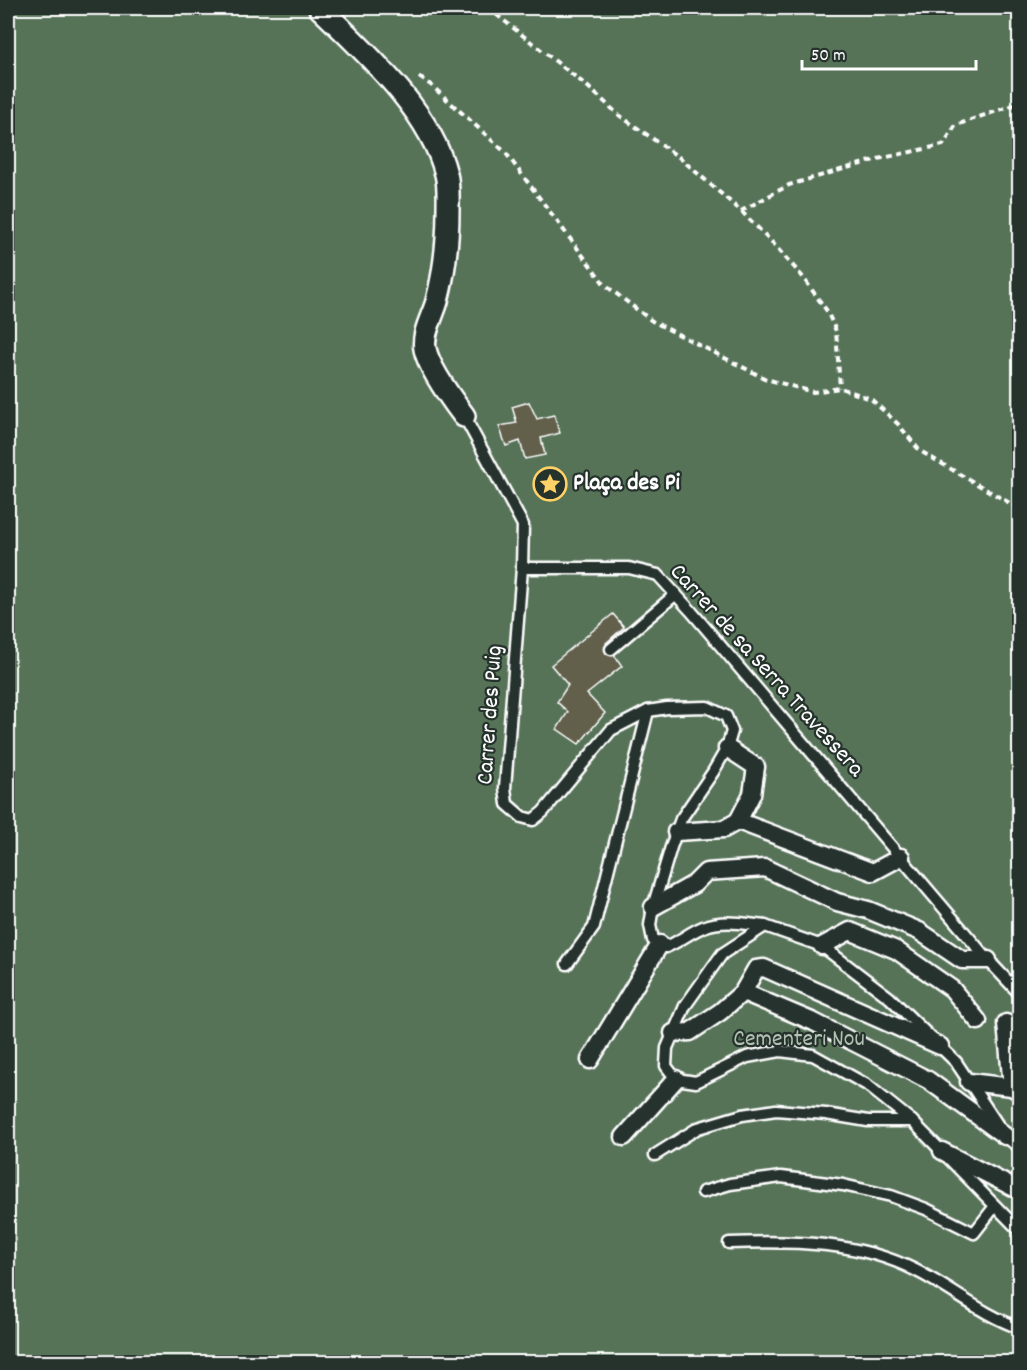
<svg xmlns="http://www.w3.org/2000/svg" width="1027" height="1370" font-family="Dekko,sans-serif">
<style>
.green{fill:#577359;stroke:#abb9ac;stroke-width:1.5}
.building{fill:#625f4c;stroke:#fff;stroke-width:1.5}
.lines{fill:none;stroke-linecap:round;stroke-linejoin:round}
.service-casing{stroke:#fff;stroke-width:15}
.pedestrian-casing{stroke:#fff;stroke-width:21}
.minor-casing{stroke:#fff;stroke-width:26}
.path{stroke:#fff;stroke-width:4;stroke-dasharray:6 4.5;stroke-linecap:butt}
.service{stroke:#26332d;stroke-width:10}
.pedestrian{stroke:#26332d;stroke-width:16}
.minor{stroke:#26332d;stroke-width:21}
.labels{text-anchor:middle;dominant-baseline:central;stroke-width:4.5;stroke-linejoin:round;paint-order:stroke}
.poi-label{font-size:24px;font-weight:bold;fill:#fff;stroke:#26332d;text-anchor:start}
.street-label{font-size:24px;fill:#fff;stroke:#26332d}
.park-label{font-size:24px;fill:#b3c0b4;stroke:#26332d}
</style>
<rect width="100%" height="100%" fill="#384036"/>
<filter id="ink" filterUnits="userSpaceOnUse"><feTurbulence type="fractalNoise" baseFrequency=".0167" numOctaves="2"/><feDisplacementMap in="SourceGraphic" scale="12" xChannelSelector="R" yChannelSelector="G"/><feConvolveMatrix kernelMatrix="1 2 1 2 8 2 1 2 1" color-interpolation-filters="sRGB"/></filter>
<g filter="url(#ink)">
<rect class="green" x="8" y="8" width="1011" height="1354"/>
<g class="building">
<path d="M529 402 537 419 554 415 560 433 541 438 545 455 525 459 520 441 506 446 499 426 517 423 512 407Z"/>
<path d="M613 614 624 627 606 643 622 666 587 694 605 713 579 744 557 729 568 712 557 702 568 685 551 665Z"/>
</g>
<g class="lines">
<g class="service-casing">
<g id="service">
<path d="M464 416 523 525 522 568H629L658 575 691 611 988 960 1020 994"/>
<path d="M522 568 505 788 507 804 522 817 533 820 543 812 611 730 648 711 667 708 707 707 726 716 732 731 727 748 713 772 681 819 671 847 653 907 650 925 653 940 666 947C679 942 690 932 703 927 723 919 745 924 765 926"/>
<path d="M611 649 676 594"/>
<path d="M567 964 594 927 648 711"/>
<path d="M1020 1148 1005 1136 956 1062 890 998 822 946 765 926 722 954 685 1006 667 1048 666 1066 676 1079 696 1082 747 1057 780 1051 813 1055 867 1085 912 1121 1020 1231"/>
<path d="M655 1155 698 1128 742 1115 776 1110 826 1114 868 1121H912"/>
<path d="M703 1192 730 1184 781 1177 843 1185 891 1196 926 1209 974 1233 995 1206"/>
<path d="M729 1243C792 1241 858 1241 915 1270 951 1288 982 1315 1020 1328"/>
</g>
</g>
<g class="pedestrian-casing">
<g id="pedestrian">
<path d="M727 748 756 767 752 794 738 821"/>
<path d="M676 832 724 829 738 821 873 872 901 857"/>
<path d="M653 907 694 884 706 872 765 868 837 902 868 910 919 931 962 960H988"/>
<path d="M822 946 850 931 896 950 952 989 978 1021"/>
<path d="M743 992 814 1022 928 1080 1005 1136"/>
<path d="M1006 1023 1012 1087"/>
<path d="M673 1033 690 1032 720 1012 743 992 756 969 764 968 940 1046"/>
<path d="M590 1060 660 944"/>
<path d="M969 1082 1012 1087 1020 1092"/>
<path d="M624 1137 676 1079"/>
<path d="M942 1151 1020 1191"/>
</g>
</g>
<g class="minor-casing">
<path id="minor" d="M320 8C366 53 430 110 446 174 449 185 448 198 448 210 448 241 445 270 437 301 433 316 422 333 425 349 429 368 452 400 464 416"/>
</g>
<g class="path">
<path d="M488 8 587 86 619 115 680 158 741 211 769 239 802 276 827 311 836 331 840 388"/>
<path d="M419 77 431 85 505 152 605 285 652 321 766 379 813 392 840 388 871 399 898 424 920 451 1020 509"/>
<path d="M741 211 789 185 878 159 943 145 956 125 1020 103"/>
</g>
<use href="#service" class="service"/>
<use href="#pedestrian" class="pedestrian"/>
<use href="#minor" class="minor"/>
</g>
</g>
<defs>
<g id="sight-ring" transform="scale(1.725)"><circle r="9.5" fill="#26332d" stroke="#ffd166" stroke-width="1.5"/><path d="M0-6L1.8-2.2L6-1.7L2.9 1.2L3.7 5.4L0 3.3L-3.7 5.4L-2.9 1.2L-6-1.7L-1.8-2.2Z" fill="#ffd166"/></g>
</defs>
<g fill-rule="evenodd">
<use href="#sight-ring" x="550" y="484"/>
</g>
<g class="labels">
<g class="poi-label">
<text x="573" y="484">Plaça des Pi</text>
</g>
<g class="street-label">
<text transform="translate(766 671) rotate(48)">Carrer de sa Serra Travessera</text>
<text transform="translate(491 715) rotate(-86)">Carrer des Puig</text>
</g>
<g class="park-label">
<text x="799" y="1040">Cementeri Nou</text>
</g>
</g>
<rect width="1027" height="1370" fill="none" stroke="#26332d" stroke-width="30"/>
<rect x="15" y="15" width="997" height="1340" fill="none" stroke="#fff" stroke-width="2" filter="url(#ink)"/>
<path d="M802 60v9h174v-9" fill="none" stroke="#ffffff" stroke-width="3"/>
<text x="811" y="60" font-size="18" fill="#ffffff" stroke="#26332d" stroke-width="4.5" paint-order="stroke">50 m</text>
</svg>
